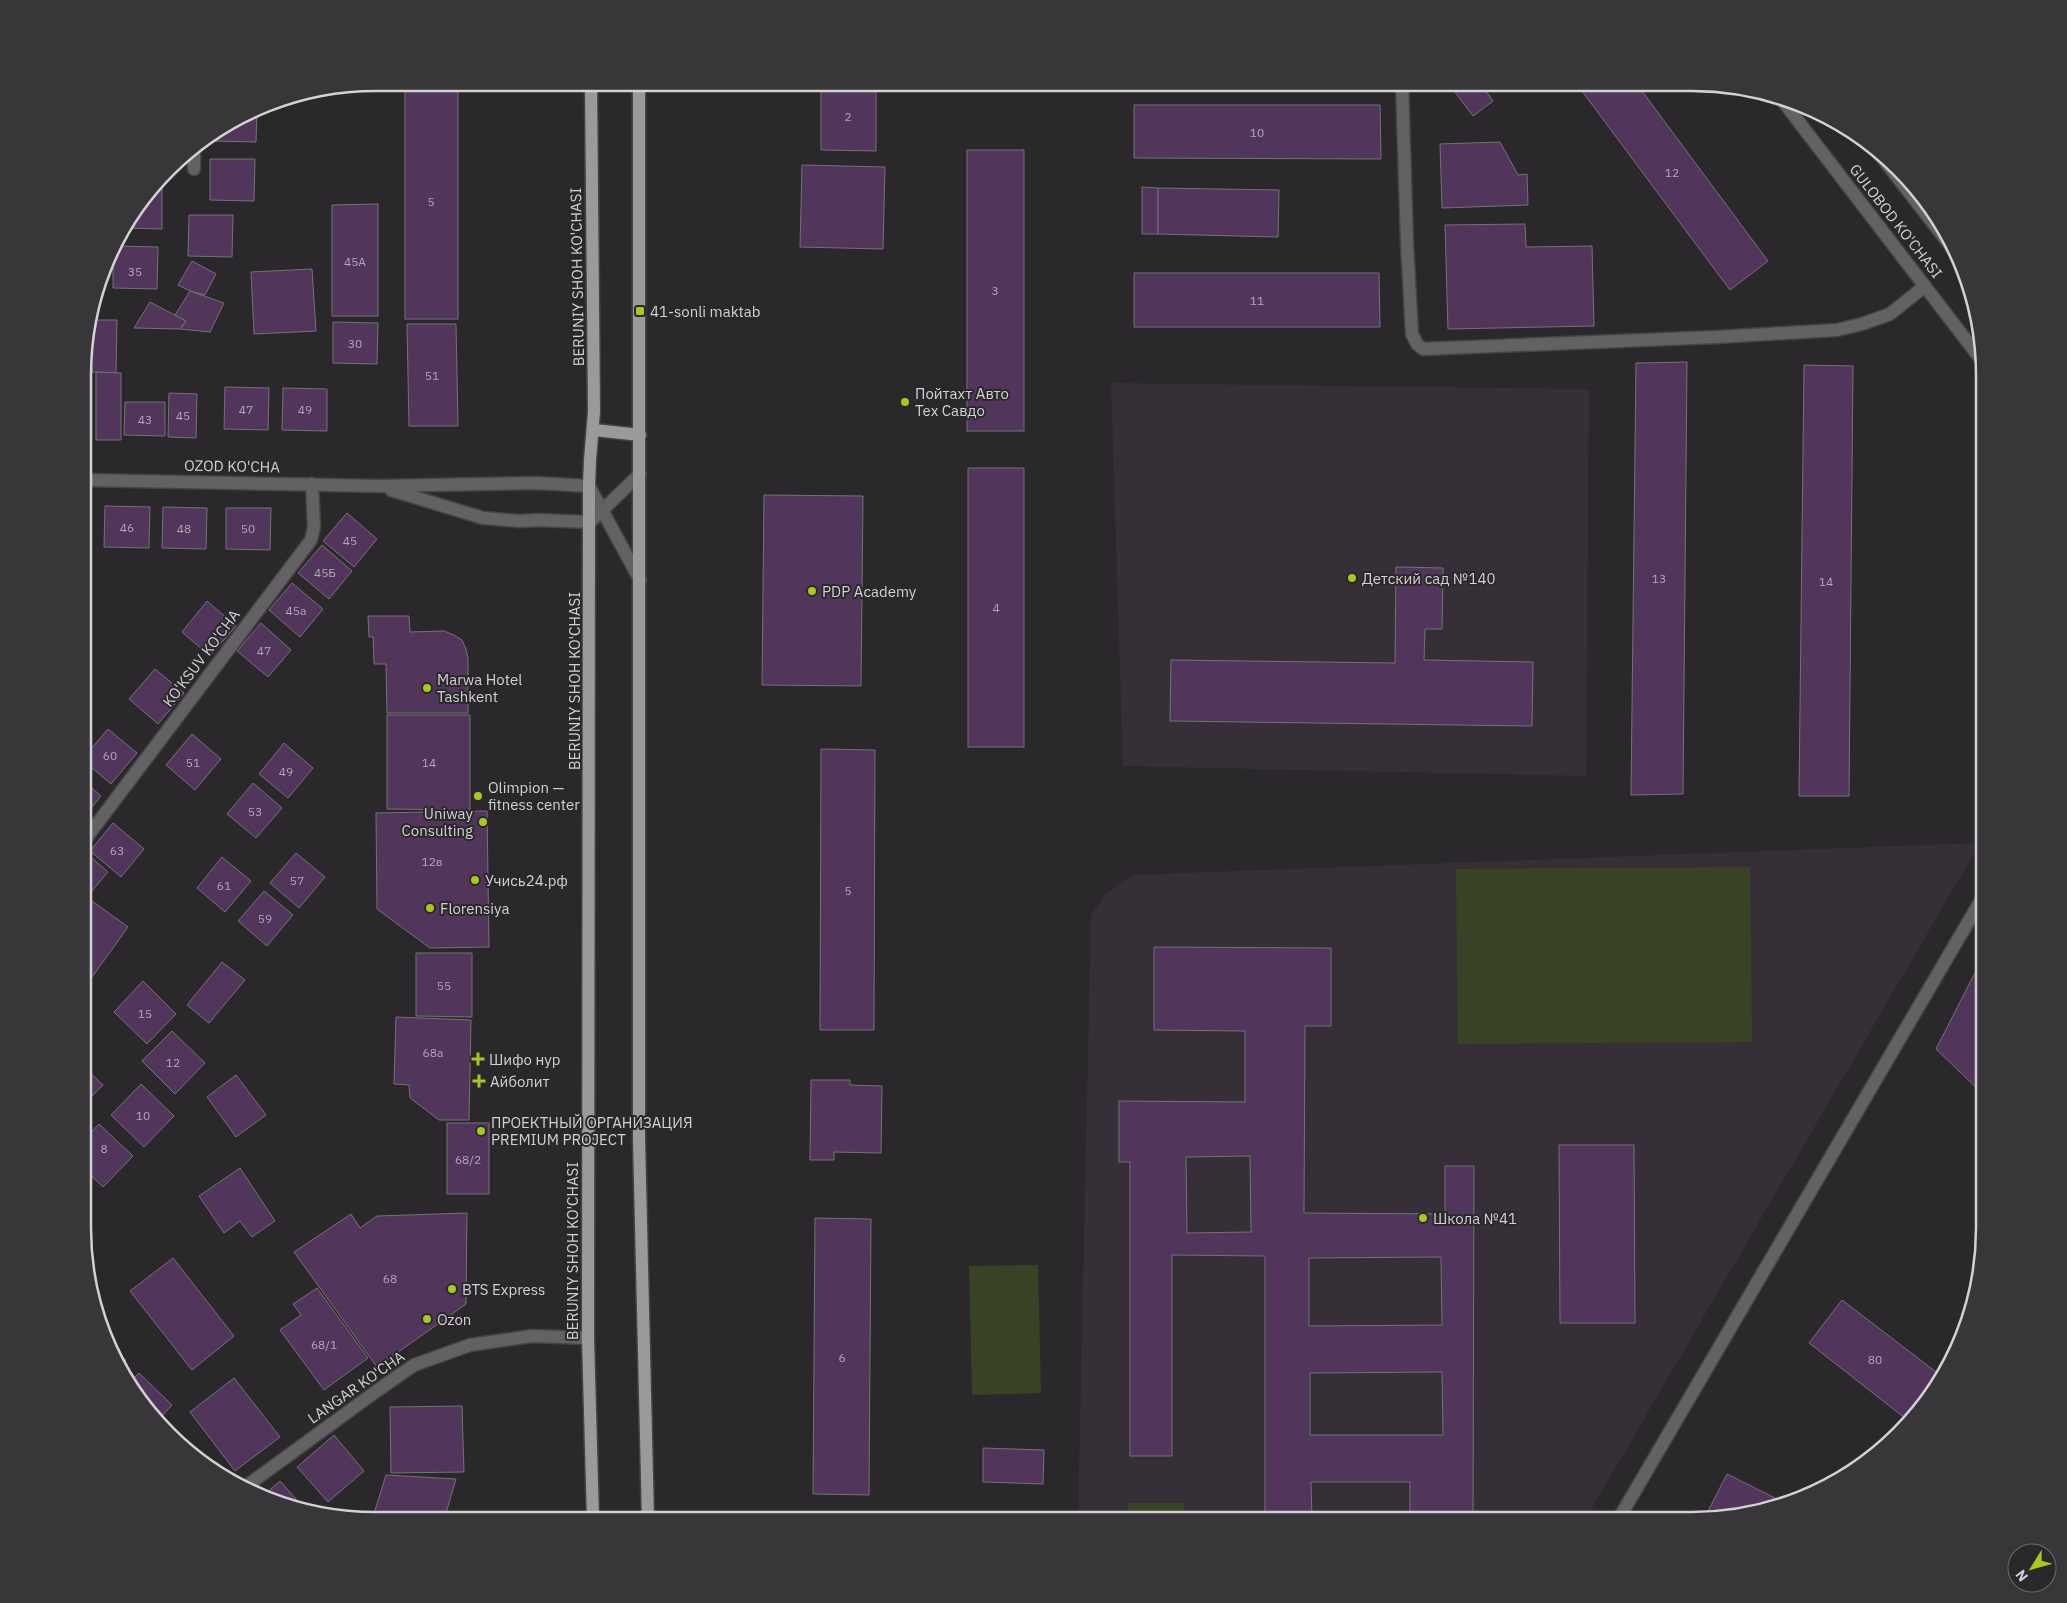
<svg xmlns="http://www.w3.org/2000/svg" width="2067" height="1603" font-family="'IBM Plex Sans',sans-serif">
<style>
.built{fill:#362f38}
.green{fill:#394224}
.building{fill:#52355b;stroke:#757276;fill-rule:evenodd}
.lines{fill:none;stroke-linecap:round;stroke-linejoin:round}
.minor-casing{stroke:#464347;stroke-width:15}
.tertiary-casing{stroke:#464347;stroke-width:15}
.primary-casing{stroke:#464347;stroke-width:15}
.minor{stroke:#636163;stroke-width:12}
.tertiary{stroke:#636163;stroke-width:12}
.primary{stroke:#9b999c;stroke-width:12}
.poi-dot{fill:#a6c820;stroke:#2b282c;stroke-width:2}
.labels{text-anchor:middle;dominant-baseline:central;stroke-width:4;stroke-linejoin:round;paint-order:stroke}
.number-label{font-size:12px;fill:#b2aab5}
.street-label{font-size:15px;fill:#d2d1d3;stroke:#2b282c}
.poi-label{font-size:15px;fill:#d2d1d3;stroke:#2b282c;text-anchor:start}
.rim{fill:none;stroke:#d2d1d3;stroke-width:2.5}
</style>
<rect width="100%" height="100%" fill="#2b282c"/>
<g class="built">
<path d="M1111 383 1589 389 1586 776 1123 766Z"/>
<path d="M1980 843 1585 1520H1078L1091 915 1105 895 1132 875Z"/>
</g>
<g class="green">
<path d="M1750 867 1752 1042 1458 1044 1456 869Z"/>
<path d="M1038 1265 1041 1393 972 1395 969 1266Z"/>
<rect x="1128" y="1503" width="56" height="17"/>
</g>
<g class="building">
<rect x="405" y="83" width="53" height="236"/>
<path d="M821 83H876V151L821 150Z"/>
<path d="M1449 83H1467L1455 92Z"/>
<path d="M1467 83H1480L1493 101 1473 116 1455 92Z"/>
<path d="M1576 83H1636L1768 261 1730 290Z"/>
<path d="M1134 105H1380L1381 159 1134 158Z"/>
<path d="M257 112 256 142 212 141V138Z"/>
<path d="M1500 142 1518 175 1527 174 1528 205 1442 208 1440 144Z"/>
<rect x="967" y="150" width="57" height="281"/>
<path d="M210 159H255L254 201 210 200Z"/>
<path d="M802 165 885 167 883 249 800 247Z"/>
<path d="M156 187 162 188V229L122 228Z"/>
<path d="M1142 187 1158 188V234H1142Z"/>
<path d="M1158 188 1279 190 1278 237 1158 234Z"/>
<path d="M378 204V316H332V205Z"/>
<path d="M189 215H233L232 257 188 256Z"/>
<path d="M1525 224 1526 247 1592 246 1594 326 1448 329 1445 225Z"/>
<path d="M116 246 158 247 157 289 113 288V254Z"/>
<path d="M192 261 216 274 205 295 190 291 178 285Z"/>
<path d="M312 269 316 331 254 334 251 272Z"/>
<path d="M1134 273H1379L1380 327H1134Z"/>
<path d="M190 291 224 303 210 332 180 329 186 321 175 315Z"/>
<path d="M150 302 186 321 180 329 134 328Z"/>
<path d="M92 320H117L116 373 92 372Z"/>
<path d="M333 322 378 323 377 364 333 363Z"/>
<path d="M407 324H456L458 426H409Z"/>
<path d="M1687 362 1683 794 1631 795 1636 363Z"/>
<path d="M1804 365 1853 366 1849 796H1799Z"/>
<path d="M96 372 121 373V440H96Z"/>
<path d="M225 387 269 388 268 430 224 429Z"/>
<path d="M283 388 327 389V431L282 430Z"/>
<path d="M169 393 197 394 196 438 168 437Z"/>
<path d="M125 402H165V436L124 435Z"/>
<rect x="968" y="468" width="56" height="279"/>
<path d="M764 495 863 496 861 686 762 685Z"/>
<path d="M85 506 91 507 90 548H85Z"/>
<path d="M105 506 150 507 149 548 104 547Z"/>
<path d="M163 507 207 508 206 549 162 548Z"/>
<path d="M226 508H271L270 550 226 549Z"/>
<path d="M347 513 377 539 354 567 323 541Z"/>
<path d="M322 545 352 571 329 599 298 573Z"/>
<path d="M1396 567 1443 568 1442 629H1425L1424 660 1533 662 1532 726 1170 721 1171 660 1395 663Z"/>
<path d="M292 583 323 609 300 637 269 610Z"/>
<path d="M207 601 236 626 210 656 182 632Z"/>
<path d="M368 616H409L410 632 444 631 454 635 462 640 466 649 468 658V713H387L386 664H374L373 637H369Z"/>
<path d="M261 623 291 650 268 677 237 651Z"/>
<path d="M155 669 184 693 158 724 129 699Z"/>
<path d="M387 715H470V810L387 809Z"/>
<path d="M108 729 137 753 111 784 84 761V757Z"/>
<path d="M192 734 221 759 195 790 166 765Z"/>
<path d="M284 743 313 768 288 798 259 774Z"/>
<path d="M821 749 875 750 874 1030H820Z"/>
<path d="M84 781 101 796 84 817Z"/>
<path d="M253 783 282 808 256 838 227 814Z"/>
<path d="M487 811 489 947 430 948 377 909 376 813Z"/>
<path d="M113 823 144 849 121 877 90 851Z"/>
<path d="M84 851 108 872 91 892 84 886Z"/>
<path d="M296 853 325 877 299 908 270 883Z"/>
<path d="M222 857 251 881 225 912 197 888Z"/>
<path d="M264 891 293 915 267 946 238 921Z"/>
<path d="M84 895 128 927 90 980 84 975Z"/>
<path d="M1154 947 1331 948V1026H1305L1304 1213 1445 1214V1166H1474L1473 1520H1410V1482H1311L1312 1520H1265V1256L1172 1255V1456H1130V1162H1119V1101L1245 1102V1031L1154 1030ZM1250 1156 1251 1232 1187 1233 1186 1157ZM1441 1257 1442 1325 1309 1326V1258ZM1442 1372 1443 1435H1310V1373Z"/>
<path d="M416 953H472V1017L416 1016Z"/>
<path d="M1984 955V1095L1936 1049Z"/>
<path d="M222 962 245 980 209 1023 187 1005Z"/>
<path d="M143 981 176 1014 147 1044 114 1012Z"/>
<path d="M396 1017 471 1020 469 1120H439L410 1098 409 1085 394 1084Z"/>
<path d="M172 1031 205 1063 175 1094 142 1061Z"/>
<path d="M84 1067 103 1085 83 1105Z"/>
<path d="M236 1075 266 1115 236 1137 207 1097Z"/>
<path d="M811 1080H850V1085L882 1086 881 1153 834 1152V1160H810Z"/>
<path d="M141 1084 174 1116 144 1147 111 1115Z"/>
<rect x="447" y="1123" width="42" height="71"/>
<path d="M99 1124 133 1156 103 1187 83 1168V1141Z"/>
<path d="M1559 1145H1634L1635 1323H1560Z"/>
<path d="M240 1168 275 1221 252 1237 240 1221 224 1233 199 1196Z"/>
<path d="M83 1194 90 1200 83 1206Z"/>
<path d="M467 1213 466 1304 377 1367 294 1252 351 1214 360 1228 377 1216Z"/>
<path d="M815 1218 871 1219 869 1495 813 1494Z"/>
<path d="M173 1258 234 1336 192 1370 130 1291Z"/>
<path d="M317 1288 368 1358 324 1390 280 1330 301 1315 293 1304Z"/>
<path d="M1842 1300 1940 1375 1910 1422 1809 1343Z"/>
<path d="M109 1344 126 1360 120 1366 113 1357Z"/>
<path d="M139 1373 172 1405 160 1418 131 1381Z"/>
<path d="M234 1378 280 1437 235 1471 190 1412Z"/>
<path d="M462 1406 464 1472 391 1473 390 1407Z"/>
<path d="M334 1435 364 1471 328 1502 297 1467Z"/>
<path d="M983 1448 1044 1450 1043 1484 983 1482Z"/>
<path d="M1727 1474 1785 1503 1749 1515 1704 1519Z"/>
<path d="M386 1475 456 1479 444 1520H372Z"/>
<path d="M280 1481 304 1508 262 1497Z"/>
</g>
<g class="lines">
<g class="minor-casing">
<g id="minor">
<path d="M1402 83 1407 244 1412 334 1417 344 1423 349 1717 337 1837 330 1862 324 1890 314 1925 286"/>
<path d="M194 169V148"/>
<path d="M85 480 379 486 537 483 589 486 640 580"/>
<path d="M391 490 483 518 519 521 538 520 590 522 640 474"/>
<path d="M84 841 311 540 314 527 312 484"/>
<path d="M245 1487 378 1390 414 1365 470 1345 532 1336 588 1338"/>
<path d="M1618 1520 1984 895"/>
</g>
</g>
<g class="tertiary-casing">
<g id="tertiary">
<path d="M1782 100 1983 362"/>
<path d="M1877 151 1957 254"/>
</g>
</g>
<g class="primary-casing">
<g id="primary">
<path d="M591 83 594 412 590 460 589 486 588 1338 593 1520"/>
<path d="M639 83V1139L648 1520"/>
<path d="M594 430 640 435"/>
</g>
</g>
<use href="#minor" class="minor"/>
<use href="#tertiary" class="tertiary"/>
<use href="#primary" class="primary"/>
</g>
<g class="poi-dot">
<rect x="635" y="306" width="10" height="10" rx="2.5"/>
<circle cx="905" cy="402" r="5"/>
<circle cx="1352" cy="578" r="5"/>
<circle cx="812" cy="591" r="5"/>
<circle cx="427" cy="688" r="5"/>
<circle cx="478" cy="796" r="5"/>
<circle cx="483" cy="822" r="5"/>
<circle cx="475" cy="880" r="5"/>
<circle cx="430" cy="908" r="5"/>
<path d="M475.5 1051.5h5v5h5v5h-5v5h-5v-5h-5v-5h5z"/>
<path d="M476.5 1073.5h5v5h5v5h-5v5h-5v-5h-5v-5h5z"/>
<circle cx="481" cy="1131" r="5"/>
<circle cx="1423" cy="1218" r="5"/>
<circle cx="452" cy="1289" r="5"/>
<circle cx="427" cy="1319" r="5"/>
</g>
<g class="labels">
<g class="number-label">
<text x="848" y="116">2</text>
<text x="1257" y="132">10</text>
<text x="1672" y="172">12</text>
<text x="431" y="201">5</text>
<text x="355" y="261">45A</text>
<text x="135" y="271">35</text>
<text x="995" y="290">3</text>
<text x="1257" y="300">11</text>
<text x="355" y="343">30</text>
<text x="432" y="375">51</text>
<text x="246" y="409">47</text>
<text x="305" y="409">49</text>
<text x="183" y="415">45</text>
<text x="145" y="419">43</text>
<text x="127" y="527">46</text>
<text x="184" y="528">48</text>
<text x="248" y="528">50</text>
<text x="350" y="540">45</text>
<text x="325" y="572">45Б</text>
<text x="1659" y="578">13</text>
<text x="1826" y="581">14</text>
<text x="996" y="607">4</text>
<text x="296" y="610">45а</text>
<text x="264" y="650">47</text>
<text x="110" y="755">60</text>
<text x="193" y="762">51</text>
<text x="429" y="762">14</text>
<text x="286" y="771">49</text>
<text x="255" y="811">53</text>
<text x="117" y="850">63</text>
<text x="432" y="861">12в</text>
<text x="297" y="880">57</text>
<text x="224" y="885">61</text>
<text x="848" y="890">5</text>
<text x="265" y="918">59</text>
<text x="444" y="985">55</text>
<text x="145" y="1013">15</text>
<text x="433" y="1052">68а</text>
<text x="173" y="1062">12</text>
<text x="143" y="1115">10</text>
<text x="104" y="1148">8</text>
<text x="468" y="1159">68/2</text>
<text x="390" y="1278">68</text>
<text x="324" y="1344">68/1</text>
<text x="842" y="1357">6</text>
<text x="1875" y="1359">80</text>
</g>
<g class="street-label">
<text transform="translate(1896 221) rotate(52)">GULOBOD KO'CHASI</text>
<text transform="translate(577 277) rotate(-91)">BERUNIY SHOH KO'CHASI</text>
<text transform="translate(232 466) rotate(1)">OZOD KO'CHA</text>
<text transform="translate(201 658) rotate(-53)">KO'KSUV KO'CHA</text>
<text transform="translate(574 681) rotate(-90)">BERUNIY SHOH KO'CHASI</text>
<text transform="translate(572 1251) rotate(-90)">BERUNIY SHOH KO'CHASI</text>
<text transform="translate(356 1387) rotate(-35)">LANGAR KO'CHA</text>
</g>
<g class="poi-label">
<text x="650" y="311">41-sonli maktab</text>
<text x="915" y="393">Пойтахт Авто<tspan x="915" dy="17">Тех Савдо</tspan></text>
<text x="1362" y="578">Детский сад №140</text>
<text x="822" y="591">PDP Academy</text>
<text x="437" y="679">Marwa Hotel<tspan x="437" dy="17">Tashkent</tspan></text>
<text x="488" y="787">Olimpion —<tspan x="488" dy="17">fitness center</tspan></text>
<text x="473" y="813" text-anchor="end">Uniway<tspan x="473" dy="17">Consulting</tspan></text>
<text x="485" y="880">Учись24.рф</text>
<text x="440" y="908">Florensiya</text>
<text x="489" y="1059">Шифо нур</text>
<text x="490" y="1081">Айболит</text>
<text x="491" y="1122">ПРОЕКТНЫЙ ОРГАНИЗАЦИЯ<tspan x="491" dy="17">PREMIUM PROJECT</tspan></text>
<text x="1433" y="1218">Школа №41</text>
<text x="462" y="1289">BTS Express</text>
<text x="437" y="1319">Ozon</text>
</g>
</g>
<path d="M0 0H2067V1603H0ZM375 91H1692A284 284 0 0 1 1976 375V1228A284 284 0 0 1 1692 1512H375A284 284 0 0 1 91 1228V375A284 284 0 0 1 375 91Z" fill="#383639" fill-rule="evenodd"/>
<path class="rim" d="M375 91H1692A284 284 0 0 1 1976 375V1228A284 284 0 0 1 1692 1512H375A284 284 0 0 1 91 1228V375A284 284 0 0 1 375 91Z"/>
<g transform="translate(2032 1568) rotate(233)"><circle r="24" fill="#2b282c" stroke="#6e6c6f"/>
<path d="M0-4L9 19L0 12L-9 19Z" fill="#a6c820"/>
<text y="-8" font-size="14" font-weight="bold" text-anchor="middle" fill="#d2d1d3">N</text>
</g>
</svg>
